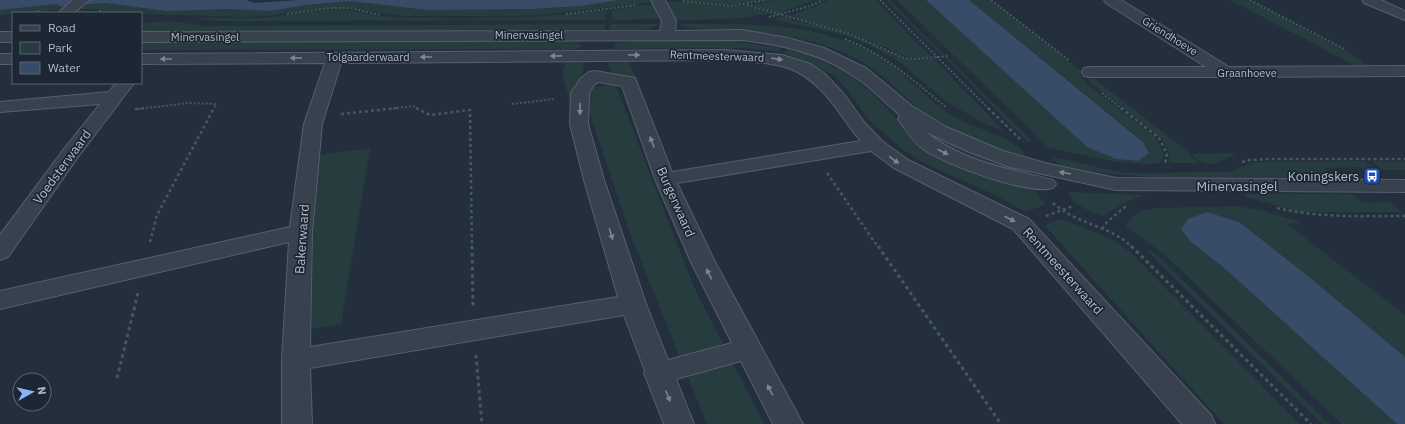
<svg xmlns="http://www.w3.org/2000/svg" width="1405" height="424" font-family="'IBM Plex Sans',sans-serif">
<style>
.green{fill:#263c3f}
.water{fill:#394c67}
.lines{fill:none;stroke-linecap:round;stroke-linejoin:round}
.minor-casing{stroke:#565f6c;stroke-width:2}
.path-far2{stroke:#44595c;stroke-width:2;stroke-dasharray:2 2;stroke-linecap:butt}
.path-far1{stroke:#44595c;stroke-width:2.5;stroke-dasharray:3 3;stroke-linecap:butt}
.path{stroke:#44595c;stroke-width:3;stroke-dasharray:3.5 3.5;stroke-linecap:butt}
.minor{fill:#38414e;fill-rule:evenodd}
.oneway{fill:#7c8592}
.labels{text-anchor:middle;dominant-baseline:central;stroke-width:3.5;stroke-linejoin:round;paint-order:stroke}
.far-street-label{font-size:11px;fill:#b4bcc9;stroke:#1d2633}
.street-label{font-size:13px;fill:#b4bcc9;stroke:#1d2633}
.poi-label{font-size:13px;fill:#b4bcc9;stroke:#1d2633;text-anchor:end}
</style>
<rect width="100%" height="100%" fill="#242f3e"/>
<g class="green">
<path d="M620 0H653V2L542 15 514 16H407L388 14 350 7 318 9 269 16 244 17 141 14 94 9H79L84 5 105 3 167 11 229 9 271 11 306 5 350 1 426 10 530 9 581 6Z"/>
<path d="M684 0H764L728 5Z"/>
<path d="M774 0H815L778 13 751 5Z"/>
<path d="M829 0H876L931 57 914 58 905 56 856 35 788 16 814 7Z"/>
<path d="M886 0H889L944 55H941Z"/>
<path d="M897 0H926L1087 147 1116 159 1138 161 1149 153 1143 141 969 0H990L1083 72 1080 74 1087 84 1155 137 1164 155 1161 163 1150 164 1116 162 1049 148Z"/>
<path d="M1230 0H1249L1364 61 1360 62 1366 65H1354Z"/>
<path d="M665 2H690L723 7 745 5 774 13 733 19 676 20Z"/>
<path d="M57 4 60 6H69L64 9 0 15V10Z"/>
<path d="M654 4 661 19 612 20V10Z"/>
<path d="M335 9C356 9 375 17 395 17 466 20 536 19 606 10L607 20 247 21H216L193 18H262Z"/>
<path d="M785 16 795 21 836 30 861 39 905 59H934L1004 131 987 125 947 102 897 60 870 45 841 34 776 20V18Z"/>
<path d="M171 21 206 26H232L606 24 605 30 141 32V23Z"/>
<path d="M610 24H658C647 33 624 30 610 30Z"/>
<path d="M679 24C745 24 819 21 878 56 906 73 927 101 956 118 977 130 1012 135 1025 154V158C988 147 952 133 921 110 899 93 880 70 855 58 799 30 749 33 689 28L681 26Z"/>
<path d="M563 39V42H575L581 44 582 47 570 51 560 49 141 50V41Z"/>
<path d="M635 39H716L781 48 779 52 746 48 614 49 615 44 624 42 635 41Z"/>
<path d="M787 49 806 54 846 72 873 94 911 134 1033 187 1045 204 1032 210 1024 211 997 196 939 170 919 160 901 148 870 121 850 93 836 77 812 63 783 53Z"/>
<path d="M944 57H947L1032 141H1027Z"/>
<path d="M611 59 628 60 636 78C626 79 614 75 608 67Z"/>
<path d="M566 60H581L584 65 573 110 562 74Z"/>
<path d="M1088 74 1191 154 1236 153C1227 159 1215 166 1204 163 1200 162 1194 156 1190 154H1188L1199 163H1169C1171 153 1165 144 1160 137L1090 82 1085 76Z"/>
<path d="M607 85 616 86 693 285 764 424H707L631 236 591 117C588 106 586 97 594 87Z"/>
<path d="M918 124 1029 168 1031 178C998 167 938 153 918 124Z"/>
<path d="M370 148 341 324 312 329 313 156Z"/>
<path d="M1053 157 1123 173 1227 172 1252 163 1259 162 1365 161 1376 169H1362L1359 167 1324 168 1335 177C1243 177 1149 184 1058 166Z"/>
<path d="M1372 161 1405 162V170H1382Z"/>
<path d="M1068 192 1145 195C1129 200 1117 206 1104 216 1090 211 1073 206 1068 192Z"/>
<path d="M1244 194H1352L1363 203 1390 202 1402 212H1299L1246 197Z"/>
<path d="M1236 206 1260 210 1304 223 1287 224 1405 315V357L1308 276 1239 222 1191 242 1223 267 1397 424H1342L1164 254 1126 226C1132 213 1143 210 1156 208Z"/>
<path d="M1057 220H1065L1111 239 1130 252 1300 424H1224L1044 225Z"/>
<path d="M1150 250 1158 256 1330 424H1322L1147 251Z"/>
</g>
<g class="water">
<path d="M0 0H248V1L254 3 299 0H620L581 6 530 9 426 10 350 1 306 5 271 11 229 9 167 11 105 3 69 6H60L57 4 0 10Z"/>
<path d="M926 0H969L1143 142 1149 153 1138 161 1116 159 1087 147Z"/>
<path d="M1207 212 1239 222 1308 276 1405 357V424H1397L1223 267 1191 242 1181 229 1188 219Z"/>
</g>
<g class="lines">
<g class="minor-casing">
<g id="minor">
<path d="M73 0H89L74 13H58Z"/>
<path d="M651 0H665L676 21 675 31 742 30 788 38 824 48 866 68 912 106 946 127 1003 151 1049 164 1116 178 1405 180V192L1116 190 1010 167 967 151 926 132C965 163 1007 168 1053 180L1056 184 1053 188C1027 195 946 165 923 149 912 141 906 130 898 119L900 115C886 104 873 89 858 79 824 54 783 45 742 40L141 42V32L660 31 662 21Z"/>
<path d="M1104 0H1121L1229 67 1405 66V76L1234 77 1228 78 1222 77H1090L1084 76 1082 72 1084 68 1090 67H1206L1106 3Z"/>
<path d="M1362 0H1381L1405 11V20L1364 3Z"/>
<rect x="0" y="32" width="13" height="10"/>
<path d="M726 50 782 55 811 64 825 74 843 93 864 122 882 141 908 160 1029 219 1211 415 1215 424H1182L1013 229 894 168 871 151 677 183 715 262 803 424H773L741 361 676 379 694 424H664L644 373 645 371 624 315 310 368 312 424H282V360L289 242 0 309V291L290 227 304 124 325 63 141 64V54ZM726 60C773 64 797 60 830 100 841 113 849 128 861 141L672 172 635 78 595 71 589 72 581 78 571 93 570 124 584 180 618 297 310 347 312 232 322 124 341 63ZM598 82 622 86 655 179 691 262 732 343 668 360 646 304 604 180 588 124 589 93 594 85Z"/>
<rect x="0" y="54" width="13" height="10"/>
<path d="M116 83H134L78 157 8 257 0 260V235L64 149 100 104 0 112V102L109 92Z"/>
</g>
</g>
<g class="path-far2">
<path d="M880 0 989 109"/>
<path d="M991 0 1070 61"/>
<path d="M1250 0 1346 50"/>
<path d="M683 1 730 6 767 0"/>
<path d="M747 5 850 34 904 58 914 59 949 56"/>
<path d="M99 11 117 13"/>
<path d="M26 13 42 11"/>
<path d="M287 14 330 8H350L381 15"/>
<path d="M566 14 638 5"/>
<path d="M769 17 810 6 823 0"/>
<path d="M845 39C884 54 914 81 946 107"/>
<path d="M1102 93 1122 109"/>
<path d="M512 104 555 99"/>
<path d="M138 109 189 103 216 104 214 109"/>
<path d="M389 109 413 106 418 109"/>
</g>
<g class="path-far1">
<path d="M416 108 430 115 470 110 472 247"/>
<path d="M988 108 1020 139"/>
<path d="M1121 108 1159 138 1167 154 1165 164"/>
<path d="M135 109 147 108"/>
<path d="M341 114 398 108"/>
<path d="M1242 162 1249 160 1270 159H1405"/>
<path d="M827 173 878 247"/>
<path d="M1053 203C1076 224 1111 226 1132 247"/>
<path d="M1277 208C1319 218 1362 216 1405 216"/>
<path d="M1046 216 1073 206"/>
<path d="M1102 229 1107 222 1126 206"/>
<path d="M150 242 157 215 214 108"/>
</g>
<g class="path">
<path d="M472 246 473 306"/>
<path d="M878 246 1001 424"/>
<path d="M1131 246 1311 424"/>
<path d="M476 355 482 424"/>
<path d="M117 378 138 293"/>
</g>
<use href="#minor" class="minor"/>
</g>
<defs><path id="oneway-solid" d="M-6-.8H1V-3.2L6.5 0L1 3.2V.8H-6Z"/></defs>
<g class="oneway">
<use href="#oneway-solid" transform="translate(634 55)"/>
<use href="#oneway-solid" transform="translate(556 56) rotate(179)"/>
<use href="#oneway-solid" transform="translate(426 57) rotate(180)"/>
<use href="#oneway-solid" transform="translate(296 58) rotate(180)"/>
<use href="#oneway-solid" transform="translate(166 59) rotate(180)"/>
<use href="#oneway-solid" transform="translate(777 59) rotate(9)"/>
<use href="#oneway-solid" transform="translate(580 109) rotate(91)"/>
<use href="#oneway-solid" transform="translate(652 142) rotate(-111)"/>
<use href="#oneway-solid" transform="translate(943 152) rotate(26)"/>
<use href="#oneway-solid" transform="translate(894 160) rotate(36)"/>
<use href="#oneway-solid" transform="translate(1065 173) rotate(-170)"/>
<use href="#oneway-solid" transform="translate(1010 219) rotate(27)"/>
<use href="#oneway-solid" transform="translate(611 234) rotate(73)"/>
<use href="#oneway-solid" transform="translate(709 274) rotate(-117)"/>
<use href="#oneway-solid" transform="translate(770 390) rotate(-118)"/>
<use href="#oneway-solid" transform="translate(668 396) rotate(68)"/>
</g>
<defs>
<g id="bus-square" transform="scale(0.9)"><rect x="-9" y="-9" width="18" height="18" rx="4" fill="#1a4fb4" stroke="#1d2633"/><path d="M-5-6H5V4H4V6H2V4H-2V6H-4V4H-5ZM-3.5-4V0h7V-4ZM-3.5 1.2v1.5H-2V1.2ZM2 1.2v1.5H3.5V1.2Z" fill="#fff"/></g>
</defs>
<g fill-rule="evenodd">
<use href="#bus-square" x="1372" y="176"/>
</g>
<g class="labels">
<g class="far-street-label">
<text x="529" y="35">Minervasingel</text>
<text transform="translate(1170 36) rotate(32)">Griendhoeve</text>
<text x="205" y="37">Minervasingel</text>
<text transform="translate(717 56) rotate(2)">Rentmeesterwaard</text>
<text x="368" y="57">Tolgaarderwaard</text>
<text x="1247" y="73">Graanhoeve</text>
</g>
<g class="street-label">
<text transform="translate(62 167) rotate(-54)">Voedsterwaard</text>
<text x="1237" y="186">Minervasingel</text>
<text transform="translate(676 202) rotate(66)">Burgerwaard</text>
<text transform="translate(302 239) rotate(-86)">Bakerwaard</text>
<text transform="translate(1063 271) rotate(48)">Rentmeesterwaard</text>
</g>
<g class="poi-label">
<text x="1359" y="176">Koningskers</text>
</g>
</g>
<rect x="12" y="12" width="130" height="72" fill="#1d2633" stroke="#59626f"/>
<rect x="20" y="25" width="20" height="6" fill="#38414e" stroke="#59626f"/>
<text x="48" y="32" font-size="12" fill="#b4bcc9">Road</text>
<rect x="20" y="42" width="20" height="12" fill="#263c3f" stroke="#59626f"/>
<text x="48" y="52" font-size="12" fill="#b4bcc9">Park</text>
<rect x="20" y="62" width="20" height="12" fill="#394c67" stroke="#59626f"/>
<text x="48" y="72" font-size="12" fill="#b4bcc9">Water</text>
<g transform="translate(32 392) rotate(82)"><circle r="19" fill="#1d2633" stroke="#59626f"/>
<path d="M0-3L7 15L0 10L-7 15Z" fill="#8ab4f8"/>
<text y="-6" font-size="11" font-weight="bold" text-anchor="middle" fill="#b4bcc9">N</text>
</g>
</svg>
